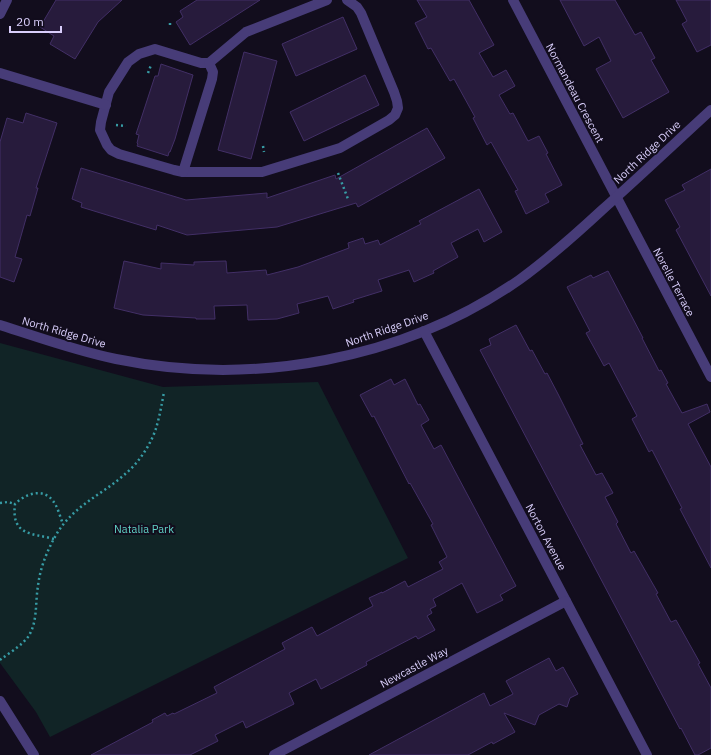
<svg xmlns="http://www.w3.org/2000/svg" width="711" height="755" font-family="'IBM Plex Sans',sans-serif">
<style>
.green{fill:#112426}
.building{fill:#271b3c;stroke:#422f66}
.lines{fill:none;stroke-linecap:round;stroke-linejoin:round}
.path{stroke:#379ca5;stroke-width:2.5;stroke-dasharray:2 3;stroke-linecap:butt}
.minor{stroke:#473c78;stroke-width:10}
.labels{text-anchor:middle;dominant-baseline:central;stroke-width:4;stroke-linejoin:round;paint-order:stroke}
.street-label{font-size:11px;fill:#d9cefb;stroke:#120d1d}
.park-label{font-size:11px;fill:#61d3c7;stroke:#120d1d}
</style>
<rect width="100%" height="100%" fill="#120d1d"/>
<path class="green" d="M0 343 163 387 318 382 408 558 50 737 36 712 0 663Z"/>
<g class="building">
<path d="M56 0H122L98 22 75 59 50 44 54 36 40 27Z"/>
<path d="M197 0H260L190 45 176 22 183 17 180 11Z"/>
<path d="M417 0H469L494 45 479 53 493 77 506 70 515 86 499 95 510 114 513 113 528 141 539 136 548 153 546 154 562 185 545 194 549 202 526 214 515 191 518 190 491 142 487 145 473 118 475 117 454 79 450 81 431 48 428 49 415 23 427 17Z"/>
<path d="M560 0H615L635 35 641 32 655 58 651 60 669 92 623 118 596 69 611 61 599 37 584 46Z"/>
<path d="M676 0H711V45L697 52 682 24 687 21Z"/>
<path d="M343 17 357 49 296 76 282 44Z"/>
<path d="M244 52 277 61 251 159 218 150Z"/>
<path d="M161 64 193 75 175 139 170 152H169L168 156 137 146 138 144 137 143 139 135 136 134 140 122 155 76H158Z"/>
<path d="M365 75 379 105 304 141 290 112Z"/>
<path d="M26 113 57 123 36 188H38L30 216 27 215 15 257 22 259 14 282 0 277V142L7 118 23 123Z"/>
<path d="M427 128 445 158 358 207 356 203 277 227 187 235 157 225 156 230 81 207 82 203 72 199 81 168 186 200 267 193V198L335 175 336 179Z"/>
<path d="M711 169V296L676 230 680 227 665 200 685 190 682 185Z"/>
<path d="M479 189 502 232 484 242 478 229 451 243 458 257 433 271 434 273 414 282 409 270 378 280 382 291 353 300 354 302 333 309 328 296 297 304 299 313 277 319 248 320 247 305 214 306 215 319H196V318L143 315 114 308 124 261 161 269V263L194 265V262L226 261 227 273 266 270 267 275 298 267 349 248 348 243 363 238 365 244 378 240 380 245 421 224 419 221Z"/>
<path d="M608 271 643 338H642L659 371 661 370 668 383 666 384 682 413 707 404 710 412 688 424 711 467V568L680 509 682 508 652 450 649 452 632 419 637 416 609 363 604 366 586 333 590 331 567 287 591 275 593 278Z"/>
<path d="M516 325 530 351 532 350 545 374 547 373 558 394 583 444 580 445 596 475 602 473 613 493 605 497 618 522 616 524 631 553 634 551 658 593 656 594 671 622 676 620 700 663 698 664 711 688V748L698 755H695L681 728 680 729 480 350 491 345 489 339Z"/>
<path d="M391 379 394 385 405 379 418 405 420 404 429 420 421 425 434 449 441 445 516 586 500 595 503 600 477 613 462 583 433 599 436 606 430 609 432 613 427 616 435 630 418 639 416 636 366 662 367 665 321 689 316 679 289 693 294 704 246 728 243 721 215 735 218 741 190 755H91L153 722 152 720 165 713 167 716 173 713 174 714 217 693 214 687 285 649 282 643 312 627 317 636 373 606 369 598 382 592V593L405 581 408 587 443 569 439 562 447 557 431 525 433 524 410 483 409 484 374 416 372 417 360 395Z"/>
<path d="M549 658 556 671 563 667 578 694 570 698 567 707 559 704 539 715 535 725 504 713 515 732 493 744 492 742 468 755H369L484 693 490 706 513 694 506 681Z"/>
</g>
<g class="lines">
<g class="path">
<path d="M170 23V25"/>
<path d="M148 73 151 65"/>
<path d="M116 125 126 126"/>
<path d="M263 146 264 152"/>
<path d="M338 173 348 199"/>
<path d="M0 503 8 502 15 504"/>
<path d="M54 539C32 533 11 536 15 504 25 494 43 487 53 501 58 507 60 517 63 524"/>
<path d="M0 660C9 653 21 646 28 637 38 622 35 603 38 586 40 568 47 551 56 535 73 506 100 496 124 475 139 463 152 443 157 425 160 414 162 403 164 392"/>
</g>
<g class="minor">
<path d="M327 0 246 32 209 63H201L155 49 139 54 128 62 109 92 101 122 100 130 107 145 111 150 119 154 174 170 183 172H262L340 148 389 120 395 115 398 108 397 101 394 92 361 13 357 7 347 0"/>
<path d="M513 0 711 377"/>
<path d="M0 14 7 0"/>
<path d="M0 73 106 105"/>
<path d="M183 172 212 79 213 72 209 63"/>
<path d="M0 325C38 337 76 351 116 359 253 387 404 360 519 280 548 259 575 235 602 210 639 177 675 143 711 110"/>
<path d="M424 331 647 755"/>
<path d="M0 701 34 755"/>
<path d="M274 755 566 601"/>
</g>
</g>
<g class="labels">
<g class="street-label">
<text transform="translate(575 93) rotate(62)">Normandeau Crescent</text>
<text transform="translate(647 152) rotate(-43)">North Ridge Drive</text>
<text transform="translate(674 282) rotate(62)">Norelle Terrace</text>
<text transform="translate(387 329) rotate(-19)">North Ridge Drive</text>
<text transform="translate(64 332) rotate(16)">North Ridge Drive</text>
<text transform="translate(546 537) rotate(62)">Norton Avenue</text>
<text transform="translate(414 667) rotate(-28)">Newcastle Way</text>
</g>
<g class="park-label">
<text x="144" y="529">Natalia Park</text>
</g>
</g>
<path d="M10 26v6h51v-6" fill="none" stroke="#d9cefb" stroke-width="2"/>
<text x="16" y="26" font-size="12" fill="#d9cefb" stroke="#120d1d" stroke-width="3" paint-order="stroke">20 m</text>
</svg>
